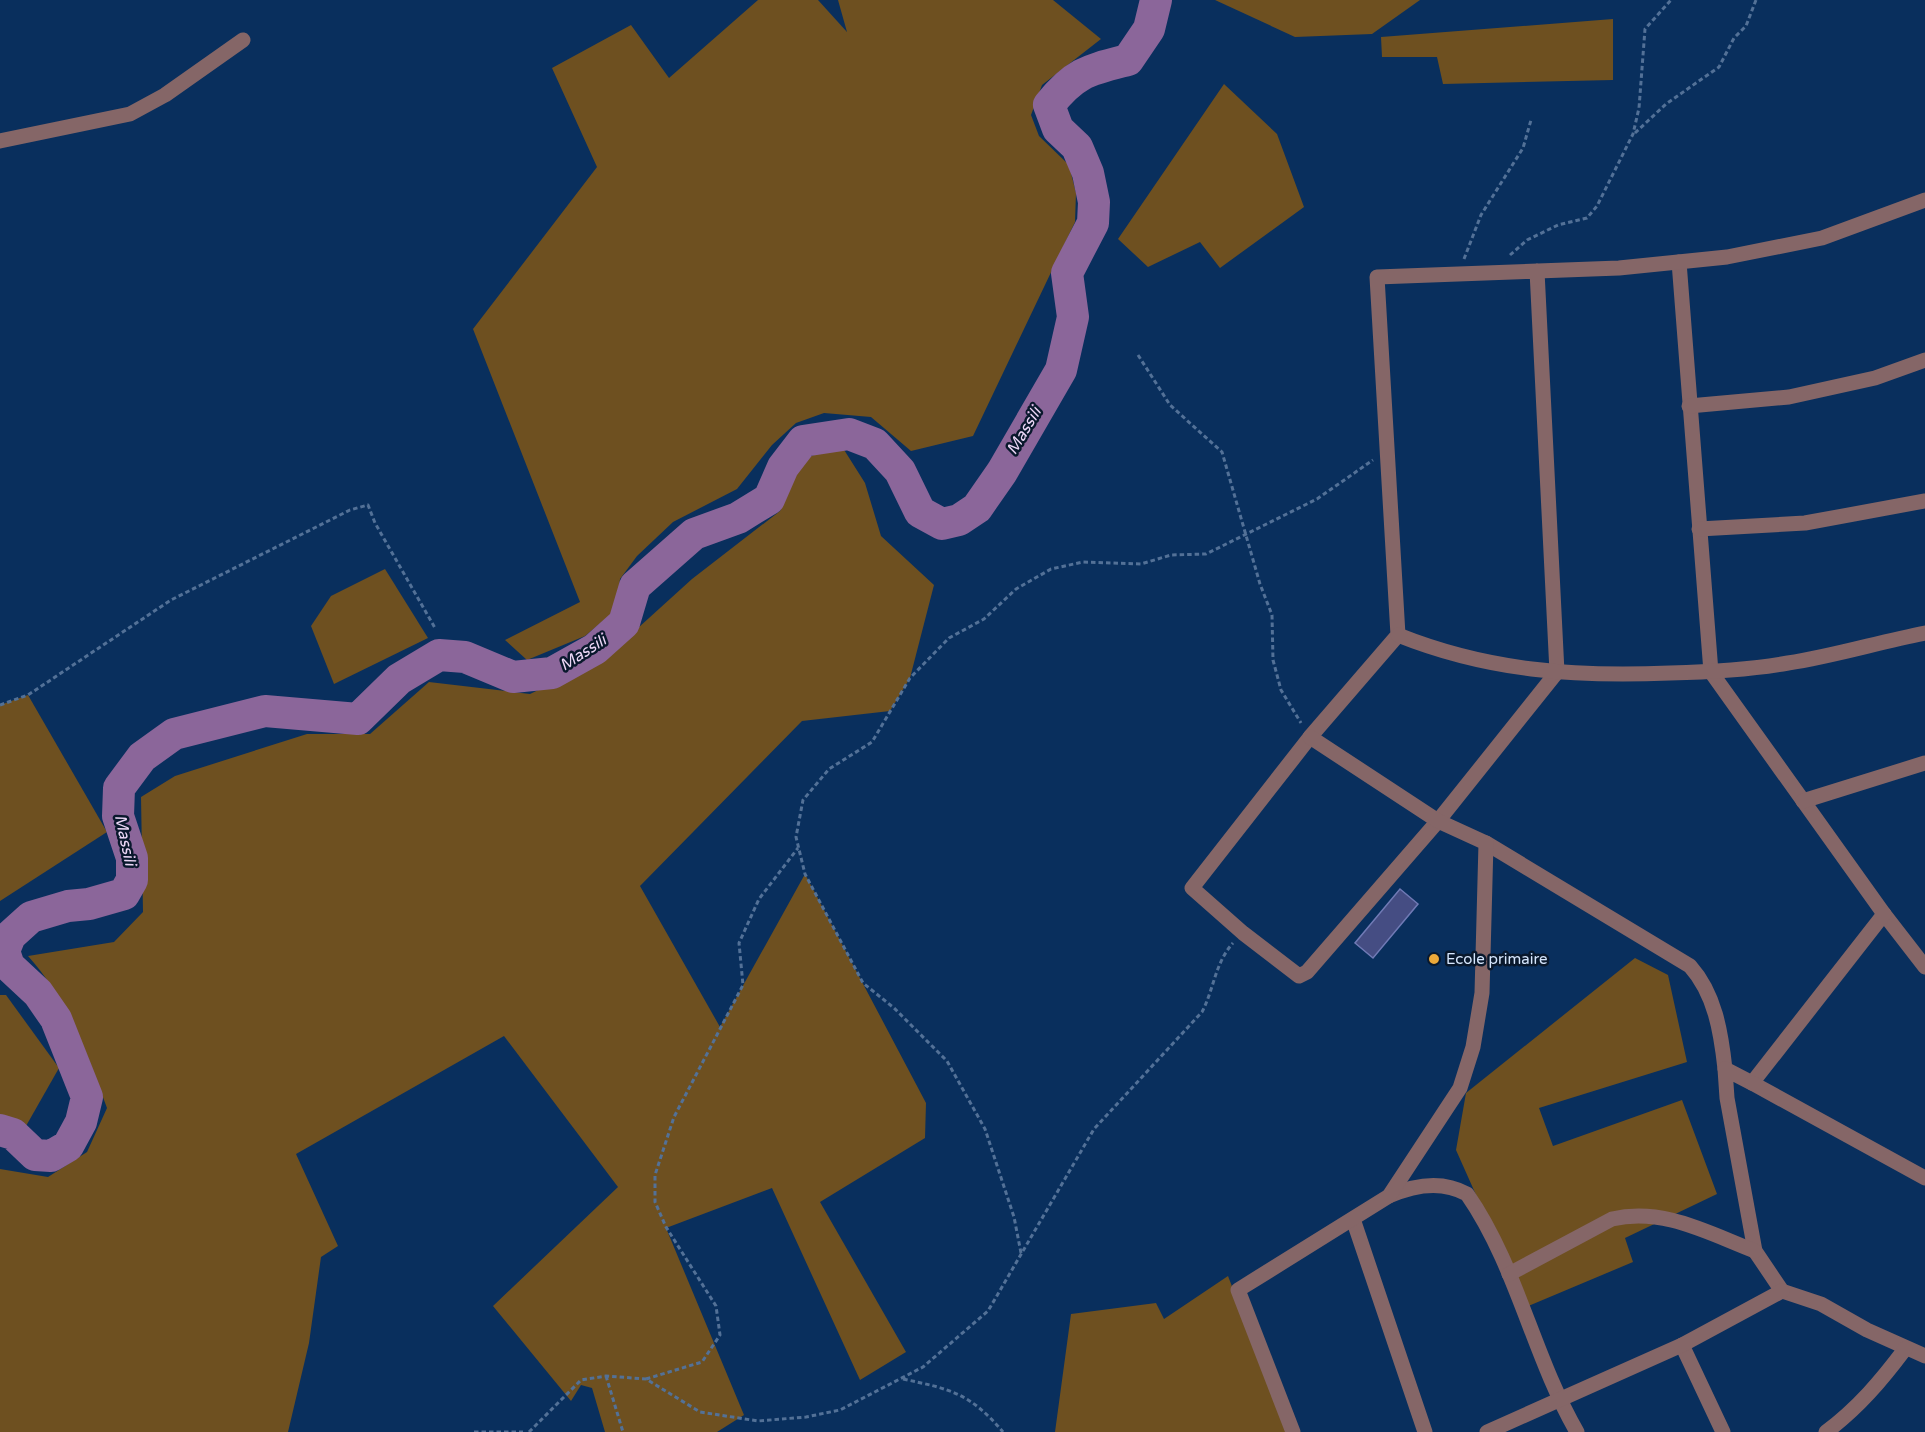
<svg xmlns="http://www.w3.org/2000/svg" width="1925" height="1432" font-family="'Varela Round',sans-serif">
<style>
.green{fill:#6e5020}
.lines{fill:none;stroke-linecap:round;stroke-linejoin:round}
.river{stroke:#8b669a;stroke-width:32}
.building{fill:#454d83;stroke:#707ab5;stroke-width:1.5}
.path{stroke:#537197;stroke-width:3;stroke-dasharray:4.5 3;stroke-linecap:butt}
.minor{stroke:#856667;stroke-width:15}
.poi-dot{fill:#eca93a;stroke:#09182c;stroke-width:2}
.labels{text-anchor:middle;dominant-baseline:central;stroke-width:5;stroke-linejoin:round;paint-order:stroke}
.poi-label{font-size:15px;fill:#d5e6fd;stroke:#09182c;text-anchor:start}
.water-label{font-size:16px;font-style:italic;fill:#ecd7f6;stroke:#09182c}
</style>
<rect width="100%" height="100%" fill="#092f5d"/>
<g class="green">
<path d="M758 0H818L847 32 838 0H1053L1101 39 1042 85 1031 115 1039 136 1069 165 1076 193 1075 222 973 436 911 451 871 417 824 413 796 423 772 445 737 489 673 522 637 556 620 579 616 610 585 636 527 660 505 640 580 602 473 329 597 167 552 68 631 25 669 78Z"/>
<path d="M1215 0H1420L1372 34 1295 37Z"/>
<path d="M1613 19V80L1443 84 1437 57H1382L1381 37Z"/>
<path d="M1224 84 1277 134 1304 207 1220 268 1200 242 1148 267 1118 239Z"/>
<path d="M841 445 865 483 881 536 934 585 910 678 890 711 802 721 640 886 720 1027 805 874 926 1103 925 1138 820 1202 906 1352 860 1380 772 1188 666 1228 744 1415 717 1432H605L592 1388 581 1385 571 1401 493 1306 618 1187 504 1036 296 1154 338 1246 321 1257 309 1343 288 1432H0V1169L48 1177 87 1152 107 1108C86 1051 69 1002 28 956L114 942 143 912 141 797 175 776 307 734H370L429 682 530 694 606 657 692 579 780 511 803 459Z"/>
<path d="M385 569 428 638 334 684 311 626 331 596Z"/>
<path d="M28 695 107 832 0 901V705Z"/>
<path d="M1635 958 1668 975 1687 1062 1539 1108 1553 1146 1682 1100 1717 1194 1625 1238 1633 1262 1526 1307 1456 1150 1466 1093Z"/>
<path d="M0 995H6L59 1068 26 1126 0 1117Z"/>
<path d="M1228 1276 1288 1432H1055L1071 1314 1156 1303 1164 1319Z"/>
</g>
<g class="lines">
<path class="river" d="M0 1130 13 1134 35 1155 51 1156 68 1146 81 1122 87 1097 56 1019 38 993 9 966 4 951 10 936 31 917 68 906 89 904 124 894 132 880V858L118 816 119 788 142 757 174 734 265 711 358 719 399 679 439 655 465 657 513 677 552 673 595 649 624 623 635 586 694 534 738 518 769 499 783 467 803 441 849 434 875 444 900 471 920 512 942 524 959 520 977 508 1002 472 1061 370 1073 317 1067 273 1093 223 1094 202 1088 173 1077 147 1058 129 1049 105C1075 72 1089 70 1128 60L1149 29 1156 0"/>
</g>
<path class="building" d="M1400 889 1418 904 1373 958 1355 943Z"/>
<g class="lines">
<g class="path">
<path d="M1635 133 1666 104 1719 67 1734 38 1746 26 1756 0"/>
<path d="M1510 255 1527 240 1558 225 1587 218 1597 206 1633 134 1639 108 1645 29 1671 0"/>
<path d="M1464 259 1481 215 1523 148 1531 120"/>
<path d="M1138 355 1170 405 1222 452 1260 584 1272 615 1273 660 1281 690 1301 723"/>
<path d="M0 705 28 695 171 600 350 510 368 505 375 523 435 628"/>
<path d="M1021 1253 1014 1217 985 1129 947 1061 894 1008 863 983 805 874 796 837 803 800 829 769 872 742 910 678 949 638 984 619 1016 589 1051 569 1083 562 1141 564 1171 555 1206 554 1317 499 1373 460"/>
<path d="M606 1376 623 1432"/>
<path d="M646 1379 702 1362 720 1335 716 1306 666 1227 655 1202V1175L674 1117 743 985 739 943 759 899 798 848"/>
<path d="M903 1379C950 1389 970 1393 1003 1432"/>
<path d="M474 1432H523"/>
<path d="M529 1432 581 1380 606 1376 646 1379 700 1412 758 1421 806 1417 840 1410 923 1367 988 1311 1094 1129 1202 1012C1214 989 1215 963 1233 943"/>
</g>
<g class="minor">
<path d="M0 141 130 114 165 95 243 40"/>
<path d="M1679 262 1711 672 1884 914 1925 967"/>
<path d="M1537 271 1557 672 1438 821 1307 972 1299 976 1243 933 1192 888 1310 737 1398 635 1377 277 1619 268 1727 257 1822 238 1925 200"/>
<path d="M1689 406 1789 397 1875 378 1925 360"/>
<path d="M1699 529 1805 523 1925 501"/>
<path d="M1398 635C1488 671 1574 677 1670 673 1709 672 1749 670 1788 663 1834 656 1879 642 1925 633"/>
<path d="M1803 801 1925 763"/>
<path d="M1486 843 1690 966C1715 994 1721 1032 1725 1069"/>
<path d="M1884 914 1752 1083 1725 1069 1727 1098 1755 1251 1782 1291 1821 1304 1867 1330 1925 1356"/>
<path d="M1752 1083 1925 1178"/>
<path d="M1389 1196C1414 1185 1442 1180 1467 1194 1517 1266 1533 1356 1577 1432"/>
<path d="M1353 1219 1425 1432"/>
<path d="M1509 1274 1612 1219C1663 1207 1708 1233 1755 1251"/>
<path d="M1682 1345 1723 1432"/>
<path d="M1293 1432 1238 1290 1389 1196 1460 1088 1473 1047 1482 993 1486 843 1438 821 1310 737"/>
<path d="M1487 1432 1682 1345 1782 1291"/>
<path d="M1826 1432C1858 1408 1881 1381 1905 1349"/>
</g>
</g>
<circle class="poi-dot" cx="1434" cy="959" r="6"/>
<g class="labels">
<g class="poi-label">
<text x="1446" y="959">Ecole primaire</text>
</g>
<g class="water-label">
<text transform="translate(1024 431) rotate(-59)">Massili</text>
<text transform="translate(583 653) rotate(-33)">Massili</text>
<text transform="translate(125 840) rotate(78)">Massili</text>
</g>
</g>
</svg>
